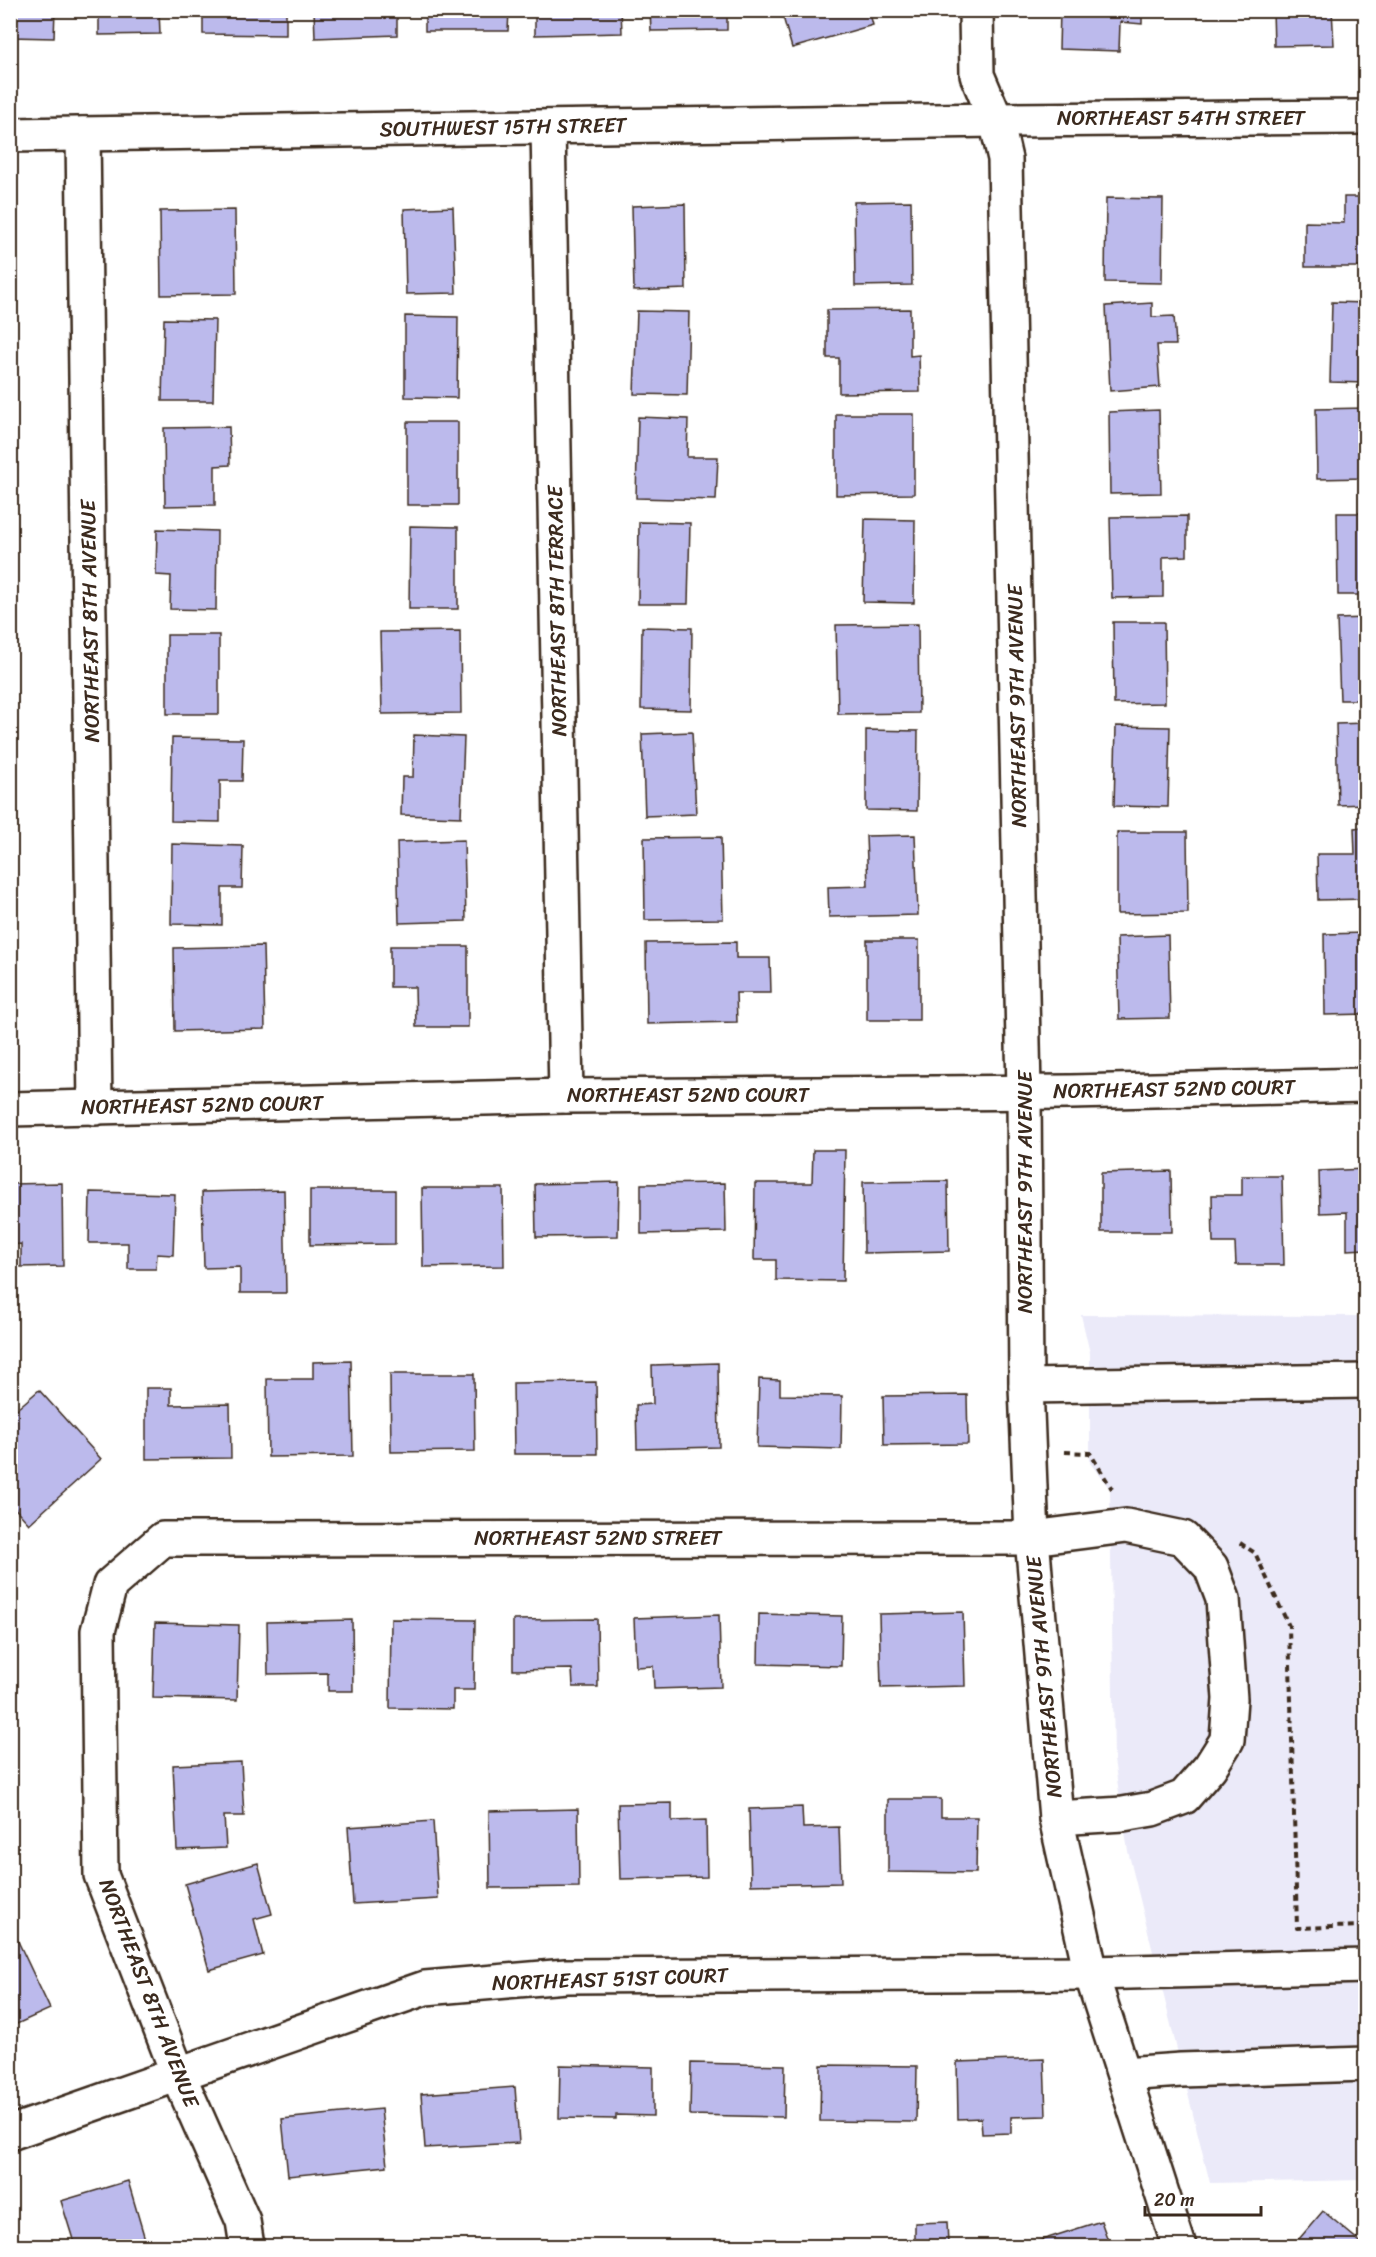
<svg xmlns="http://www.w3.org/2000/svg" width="1376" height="2257" font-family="Sriracha,sans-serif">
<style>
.built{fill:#ebeaf9}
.building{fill:#bcbaec;stroke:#3b2a1e;stroke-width:1.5}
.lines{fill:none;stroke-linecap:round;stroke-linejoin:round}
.minor-casing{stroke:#3b2a1e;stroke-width:38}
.path{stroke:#3b2a1e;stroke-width:4;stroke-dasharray:6 4.5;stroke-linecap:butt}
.minor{stroke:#fff;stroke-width:33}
.labels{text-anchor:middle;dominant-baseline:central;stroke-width:4.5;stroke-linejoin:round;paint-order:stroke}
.street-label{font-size:21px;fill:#3b2a1e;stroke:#fff}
</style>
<rect width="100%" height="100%" fill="#fff"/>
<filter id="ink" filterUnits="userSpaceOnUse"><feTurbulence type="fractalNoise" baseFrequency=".0167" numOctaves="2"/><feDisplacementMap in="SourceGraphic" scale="12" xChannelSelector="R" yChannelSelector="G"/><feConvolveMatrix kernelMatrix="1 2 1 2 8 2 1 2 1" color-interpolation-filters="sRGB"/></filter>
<g filter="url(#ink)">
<path class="built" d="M1081 1315 1365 1316V2180L1210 2183 1128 1851 1114 1760 1110 1489 1090 1463V1353Z"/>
<g class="building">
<path d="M10 10H55L54 38 10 37Z"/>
<path d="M99 10H159L160 34 99 35Z"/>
<path d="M203 10H286V35L203 34Z"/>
<path d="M314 10H397V35L315 38Z"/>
<path d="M425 10H509L508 31H425Z"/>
<path d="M535 10H621L622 33 535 35Z"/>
<path d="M650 10H727V30L651 31Z"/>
<path d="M781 10H869L873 25 792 48Z"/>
<path d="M1060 10H1142V24L1120 22 1119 51 1059 49Z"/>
<path d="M1273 10H1332L1334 45 1274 46Z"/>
<path d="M1344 197H1366V267H1305V222L1344 223Z"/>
<path d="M1106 198 1163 199 1162 283 1105 282Z"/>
<path d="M911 201 912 285 855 286 854 202Z"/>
<path d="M685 204 686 289 634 291 632 206Z"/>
<path d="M453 207 456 293 406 294 404 209Z"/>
<path d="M235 210 236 294 161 295 160 211Z"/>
<path d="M1332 302 1366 303V383L1330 382Z"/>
<path d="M1152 303V317L1174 316 1176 345H1157L1160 387 1110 391 1106 306Z"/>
<path d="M910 309V356L919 355 920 392 839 393V358H827V310Z"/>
<path d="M637 311 689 312 687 395 634 394Z"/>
<path d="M405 316 458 317 457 398 405 397Z"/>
<path d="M164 319 215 320 213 401H162Z"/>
<path d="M1366 408 1365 478 1317 479 1316 409Z"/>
<path d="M1159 410 1161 493 1110 494 1109 412Z"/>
<path d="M836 414H914V494L836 495Z"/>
<path d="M638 417 688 419 687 457H718L716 500 636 498Z"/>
<rect x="407" y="422" width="51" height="83"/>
<path d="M229 427 230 465 215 466V505L165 506 164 428Z"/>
<path d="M1337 513H1366V595H1338Z"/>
<path d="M1187 516V556L1163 557V597L1112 598 1110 517Z"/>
<path d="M865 519 915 520 914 603 863 602Z"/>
<path d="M639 522 690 523 688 604H638Z"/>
<path d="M410 526 458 527V609H409Z"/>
<path d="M157 529 217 531 216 610 170 609 171 576 156 575Z"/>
<path d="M1366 618V700H1340L1337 619Z"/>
<path d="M1113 622H1164L1165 703 1114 704Z"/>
<path d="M918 624 919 713 838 714 836 625Z"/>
<path d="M642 627 692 628 691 710 641 709Z"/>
<path d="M460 631 461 713 382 714 380 632Z"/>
<rect x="167" y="635" width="52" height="79"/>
<path d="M1366 723V804L1338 805 1336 724Z"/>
<path d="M1116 726 1170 727 1168 807 1114 806Z"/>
<path d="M866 730 918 731 917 811 866 810Z"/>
<path d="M692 732 696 814 645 816 642 734Z"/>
<path d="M414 735 464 737 461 817 401 815 402 777H413Z"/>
<path d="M172 738 243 739 242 781H220V822L171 821Z"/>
<path d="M1366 827V899L1318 900 1317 854H1355L1354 828Z"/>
<path d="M1117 832H1187L1188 913 1117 914Z"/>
<path d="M915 835 918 915 829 917 828 887 868 886 866 836Z"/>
<path d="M721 837 723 919 645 920 644 838Z"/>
<path d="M464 840 466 921 399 923 397 842Z"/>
<path d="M172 844 243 846 242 888H222V925L171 924Z"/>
<path d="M1366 933V1014L1325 1015 1324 934Z"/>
<path d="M1168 935 1170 1018 1119 1019 1117 937Z"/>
<rect x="867" y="940" width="52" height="80"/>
<path d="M736 942V958H770L771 993H736L737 1022 647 1024 646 943Z"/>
<path d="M263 946 265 1029 175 1031 174 948Z"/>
<path d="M390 946H468V1027H416L415 987H390Z"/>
<path d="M813 1150H845L843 1281 776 1280V1260H754L755 1183H812Z"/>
<path d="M1366 1169V1249L1347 1250V1212L1320 1213 1319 1171Z"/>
<path d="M1171 1171 1172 1232H1101V1173Z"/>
<path d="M1242 1176H1282L1284 1265H1236L1235 1243H1213L1212 1195H1242Z"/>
<path d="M948 1181 949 1251 864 1253 863 1182Z"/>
<path d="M619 1182 618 1236 536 1237 535 1184Z"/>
<path d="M62 1183 63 1266 21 1267V1244L10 1245V1184Z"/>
<path d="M725 1183 726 1232 641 1234V1184Z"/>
<path d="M422 1188H503L504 1266 423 1267Z"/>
<path d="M284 1190 286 1293H240V1267L204 1268 202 1192Z"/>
<path d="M310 1190H395V1244L310 1245Z"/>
<path d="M90 1192 175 1194 173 1255 157 1254 156 1269H128V1243H89Z"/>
<path d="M351 1361 353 1456 268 1457 267 1379H313V1362Z"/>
<path d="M718 1363 719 1447 637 1449 636 1405 653 1404 652 1365Z"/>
<path d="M390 1374H474L475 1451 391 1452Z"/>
<path d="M759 1379 780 1380V1395L842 1396 841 1449 757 1447Z"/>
<path d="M596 1382 597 1454H514L513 1383Z"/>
<path d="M146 1388H171V1405L230 1404 231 1458 146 1459Z"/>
<path d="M39 1390 101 1459 29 1524 10 1503V1415Z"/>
<path d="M967 1395 968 1444 884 1445 883 1396Z"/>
<path d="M963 1612 965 1686 881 1688 879 1614Z"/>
<path d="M759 1614 842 1616 841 1666 758 1664Z"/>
<path d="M719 1615 721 1687 654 1689 653 1666 636 1667 634 1618Z"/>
<path d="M391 1619 475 1620 474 1690H453V1709L390 1708Z"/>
<path d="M597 1619 598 1687H573L572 1669 513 1670V1620Z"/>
<path d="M352 1620 353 1691H328V1673L268 1674 267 1622Z"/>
<path d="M155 1623 239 1625 237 1700 153 1698Z"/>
<path d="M241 1762 244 1816H224L226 1848 177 1850 173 1765Z"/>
<path d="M888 1799H941V1817H977L976 1873 888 1872Z"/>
<path d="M672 1803V1821L706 1820 707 1877 620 1879 618 1804Z"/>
<path d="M802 1807 803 1828 839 1827 841 1883 751 1885 749 1809Z"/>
<path d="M578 1809 579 1887 490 1888 489 1811Z"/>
<path d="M433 1821 438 1899 353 1904 348 1827Z"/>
<path d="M258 1863 272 1914 254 1919 263 1955 209 1970 185 1884Z"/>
<path d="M16 1937 50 2009 10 2027V1939Z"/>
<path d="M1044 2059 1046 2116 1011 2117V2133L982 2134 981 2118 958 2119 957 2062Z"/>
<path d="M691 2063 785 2065 784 2117 690 2115Z"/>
<path d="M560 2065 653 2067V2116L616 2115V2119L559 2118Z"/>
<path d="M821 2065 917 2066 916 2122 820 2121Z"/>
<path d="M515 2087 519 2143 425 2148 421 2094Z"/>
<path d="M381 2109 387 2166 288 2176 282 2119Z"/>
<path d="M128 2181 147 2246H75L61 2201Z"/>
<path d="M1323 2211 1365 2246H1293Z"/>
<path d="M1101 2221 1110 2246H1023Z"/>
<path d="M947 2222 948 2244 969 2243V2246H866V2244L915 2243V2223Z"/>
</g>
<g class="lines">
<g class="minor-casing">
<g id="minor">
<path d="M976 10 977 75 996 120 1005 159 1024 1092 1026 1386 1032 1538 1056 1818 1091 1973 1179 2246"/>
<path d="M548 127 566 1096"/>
<path d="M83 134 95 1108"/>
<path d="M10 135 996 120 1366 117"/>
<path d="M10 1109 566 1096 1071 1092 1366 1085"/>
<path d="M1026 1386 1366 1381"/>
<path d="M1124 2074 1181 2070 1366 2064"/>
<path d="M10 2133 425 1988 566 1976 1091 1973 1366 1966"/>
<path d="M247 2246 243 2221 178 2074 101 1875 98 1631 110 1585 163 1539 1032 1538 1126 1526 1183 1538 1211 1567 1223 1599 1230 1699 1227 1740 1210 1767 1184 1797 1152 1809 1123 1814 1056 1818"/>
</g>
</g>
<g class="path">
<path d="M1065 1452 1090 1453 1112 1489"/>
<path d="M1240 1543 1255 1553 1289 1626 1297 1928 1366 1926"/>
</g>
<use href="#minor" class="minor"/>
</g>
</g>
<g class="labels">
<g class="street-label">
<text x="1181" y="118">NORTHEAST 54TH STREET</text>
<text transform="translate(503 127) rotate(-1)">SOUTHWEST 15TH STREET</text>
<text transform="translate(557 611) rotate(-91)">NORTHEAST 8TH TERRACE</text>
<text transform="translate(90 621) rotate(-91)">NORTHEAST 8TH AVENUE</text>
<text transform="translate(1017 706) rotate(-91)">NORTHEAST 9TH AVENUE</text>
<text transform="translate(1174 1089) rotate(-1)">NORTHEAST 52ND COURT</text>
<text x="688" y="1095">NORTHEAST 52ND COURT</text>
<text transform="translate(202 1105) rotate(-1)">NORTHEAST 52ND COURT</text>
<text transform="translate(1025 1192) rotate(-90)">NORTHEAST 9TH AVENUE</text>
<text x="598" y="1538">NORTHEAST 52ND STREET</text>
<text transform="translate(1044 1677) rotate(-95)">NORTHEAST 9TH AVENUE</text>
<text transform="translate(610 1979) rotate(-2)">NORTHEAST 51ST COURT</text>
<text transform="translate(149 1993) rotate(69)">NORTHEAST 8TH AVENUE</text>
</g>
</g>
<rect width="1376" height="2257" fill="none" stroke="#fff" stroke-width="36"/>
<rect x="18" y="18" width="1340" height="2221" fill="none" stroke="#3b2a1e" stroke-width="2" filter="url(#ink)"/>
<path d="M1145 2206v9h116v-9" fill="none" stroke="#3b2a1e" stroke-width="3"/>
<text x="1154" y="2206" font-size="18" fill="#3b2a1e" stroke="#ffffff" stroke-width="4.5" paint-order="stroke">20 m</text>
</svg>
